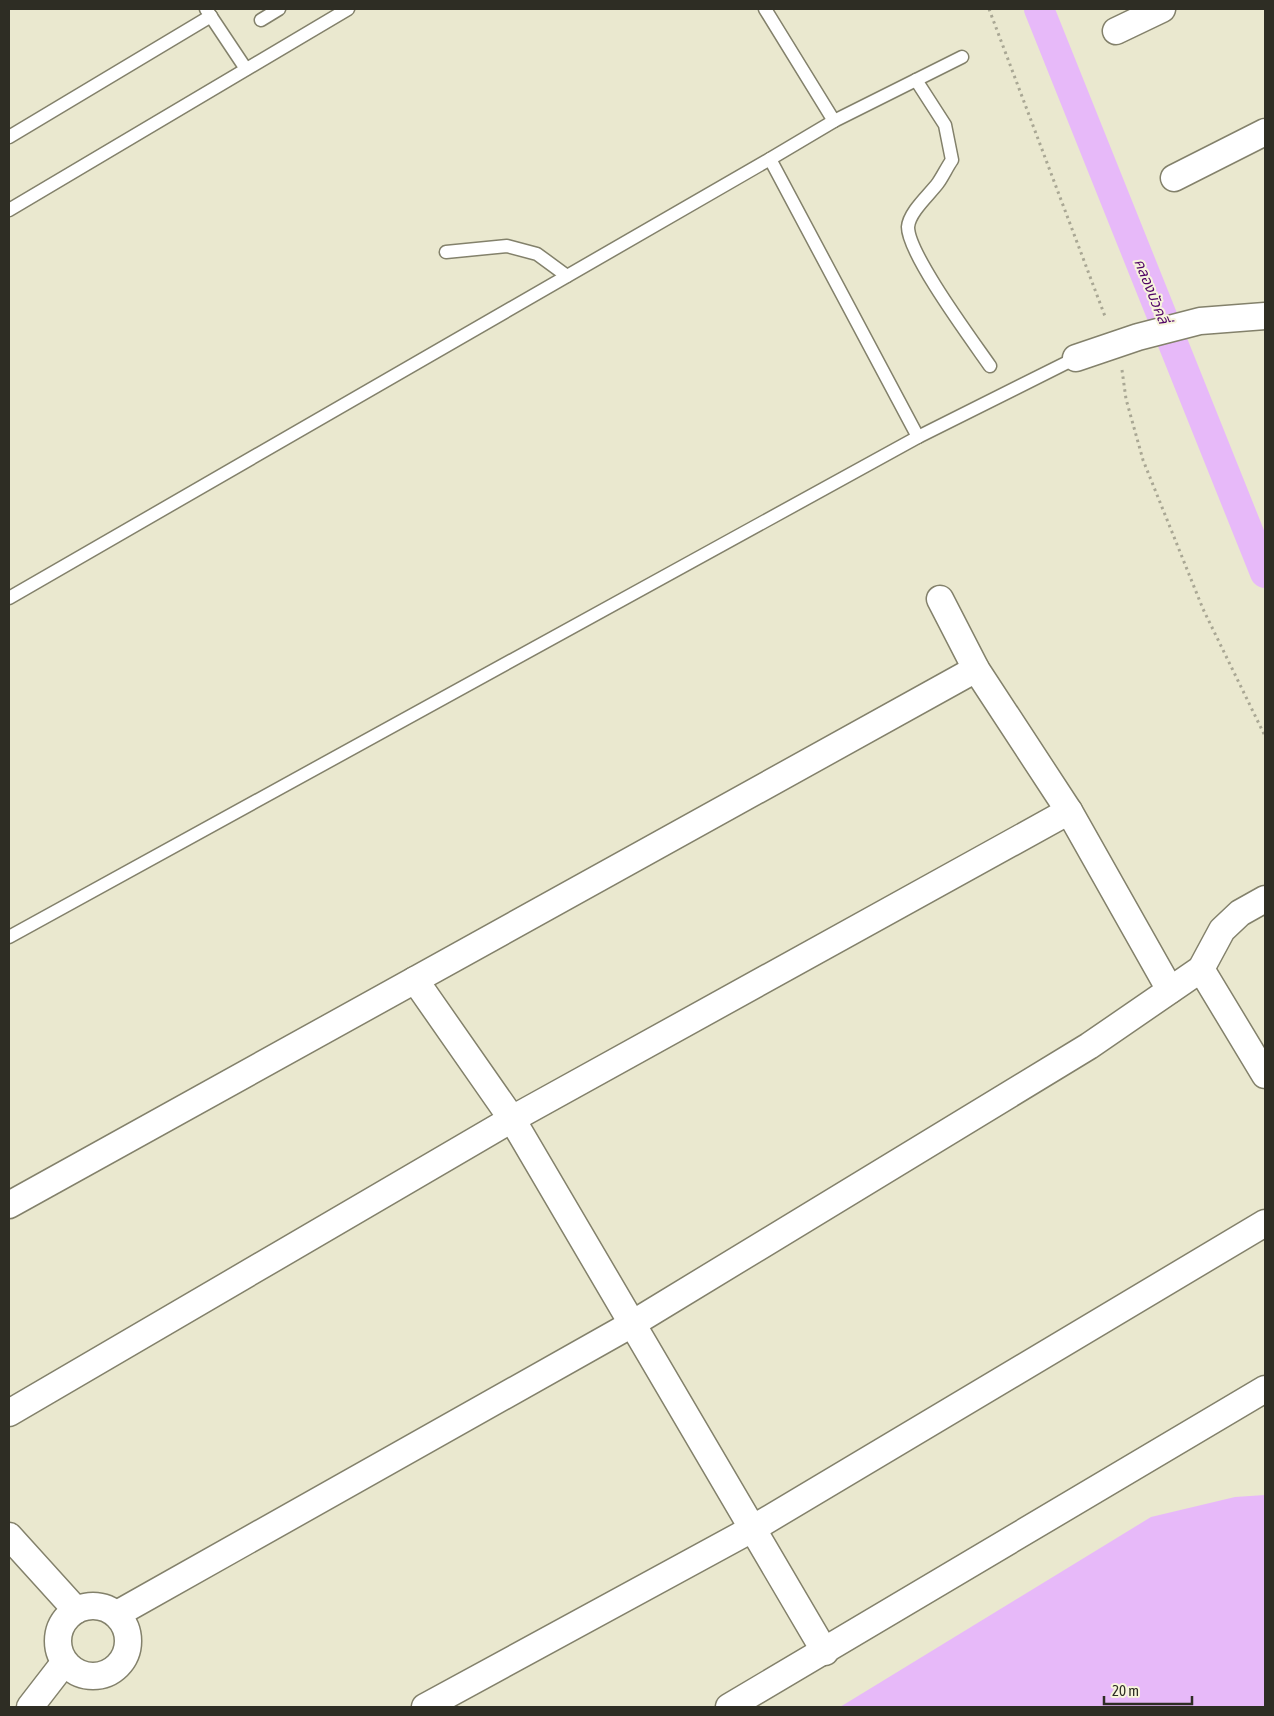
<svg xmlns="http://www.w3.org/2000/svg" width="1274" height="1716" font-family="'Asap Condensed','Noto Sans Thai',sans-serif">
<style>
.water{fill:#e7b9f9}
.lines{fill:none;stroke-linecap:round;stroke-linejoin:round}
.canal{stroke:#e7b9f9;stroke-width:30}
.service-casing{stroke:#83816b;stroke-width:15}
.minor-casing{stroke:#83816b;stroke-width:29}
.path{stroke:#a9a794;stroke-width:3;stroke-dasharray:2.5 4;stroke-linecap:butt}
.service{stroke:#fff;stroke-width:12}
.minor{stroke:#fff;stroke-width:26}
.labels{text-anchor:middle;dominant-baseline:central;stroke-width:4;stroke-linejoin:round;paint-order:stroke}
.water-label{font-size:15px;font-style:italic;fill:#520567;stroke:#f7f5dc}
</style>
<rect width="100%" height="100%" fill="#eae8cf"/>
<path class="water" d="M1265 1495V1707H840L1151 1517 1235 1497Z"/>
<g class="lines">
<path class="canal" d="M1039 9 1265 573"/>
<g class="service-casing">
<g id="service">
<path d="M206 9 246 69"/>
<path d="M765 9 834 121"/>
<path d="M261 20 279 9"/>
<path d="M916 80 945 125 952 160C947 167 943 176 938 183 930 194 909 212 908 227 908 254 972 340 990 366"/>
<path d="M9 137 211 16"/>
<path d="M770 159 918 437"/>
<path d="M9 210 348 9"/>
<path d="M446 252 507 246 537 254 567 276"/>
<path d="M9 598 770 159 834 121 962 57"/>
<path d="M9 937 918 437 1076 358"/>
</g>
</g>
<g class="minor-casing">
<g id="minor">
<path d="M1116 31 1162 9"/>
<path d="M1174 178 1265 132"/>
<path d="M1076 358 1138 337 1200 321 1265 316"/>
<path d="M940 599 976 669 1069 811 1170 990"/>
<path d="M1201 969 1265 1075"/>
<path d="M415 980 512 1119 825 1652"/>
<path d="M9 1205 976 669"/>
<path d="M9 1413 512 1119 1069 811"/>
<path d="M9 1536 76 1610"/>
<circle cx="93" cy="1641" r="35"/>
<path d="M117 1614 632 1324 1089 1046 1201 969 1222 930 1240 913 1265 899"/>
<path d="M30 1707 64 1663"/>
<path d="M425 1707 752 1529 1265 1223"/>
<path d="M729 1707 1265 1389"/>
</g>
</g>
<g class="path">
<path d="M989 9 1106 319"/>
<path d="M1122 370 1126 399 1143 460 1203 609 1265 736"/>
</g>
<use href="#service" class="service"/>
<use href="#minor" class="minor"/>
</g>
<g class="labels">
<g class="water-label">
<text transform="translate(1152 291) rotate(68)">คลองบัวคลี่</text>
</g>
</g>
<rect width="1274" height="1716" fill="none" stroke="#2e2d24" stroke-width="20"/>
<path d="M1104 1696v8h88v-8" fill="none" stroke="#2e2d24" stroke-width="2.5"/>
<text x="1112" y="1696" font-size="15" fill="#2e2d24" stroke="#f7f5dc" stroke-width="4" paint-order="stroke">20 m</text>
</svg>
